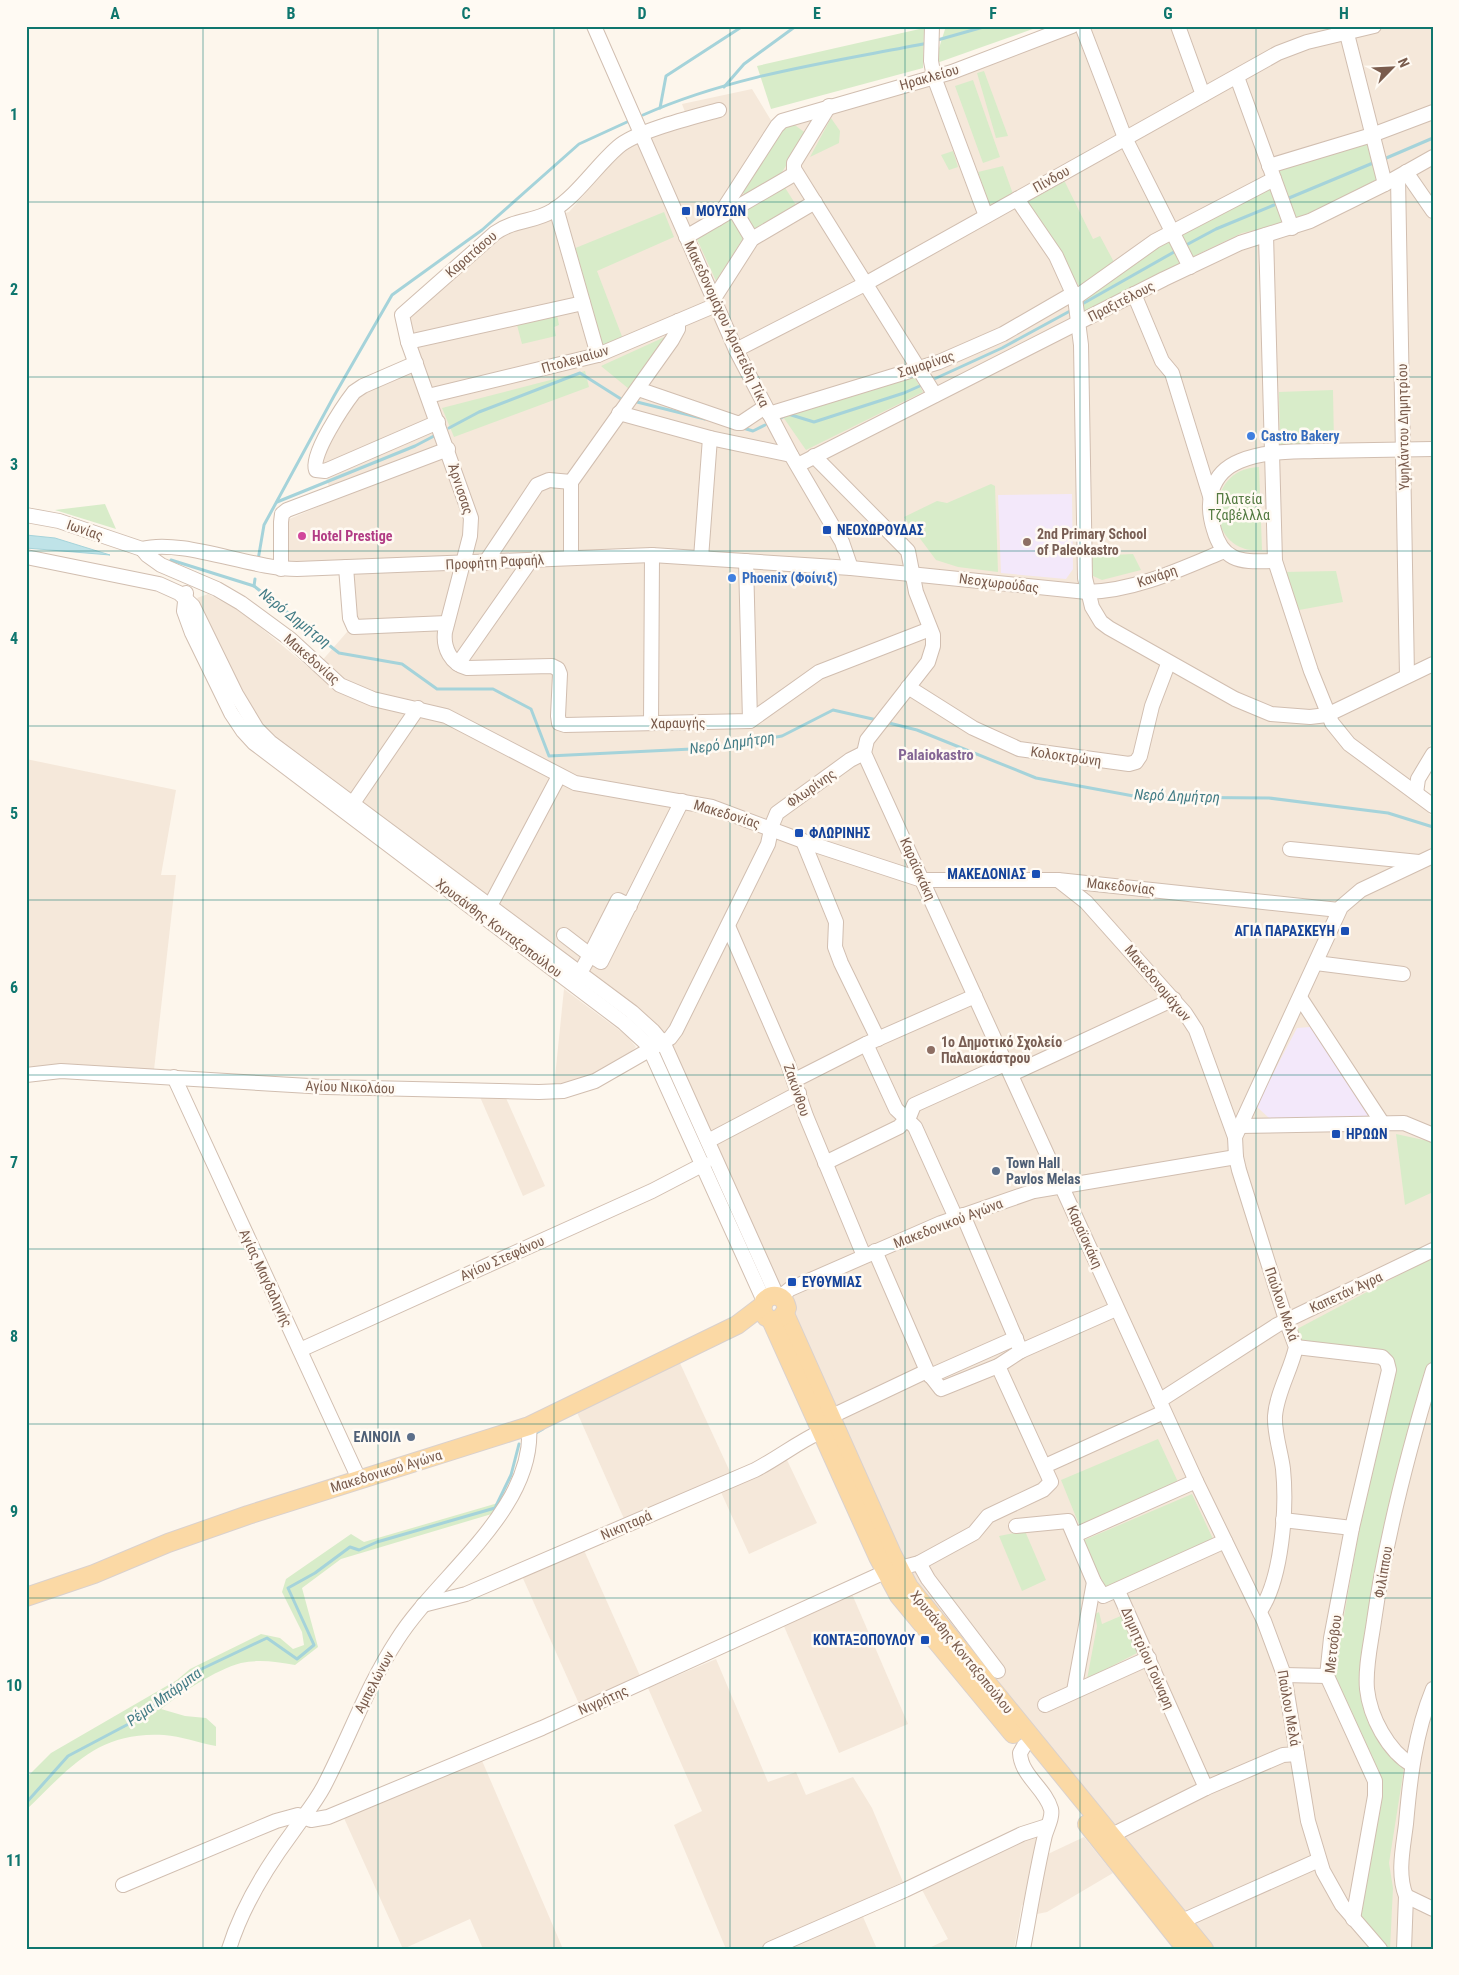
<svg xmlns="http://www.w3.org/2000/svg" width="1459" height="1975" font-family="'Roboto Condensed',sans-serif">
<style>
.residential{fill:#f5e8da}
.education{fill:#f3e8fa}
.green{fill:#d8ecc9}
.water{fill:#bfe3e8;stroke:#a5d3da}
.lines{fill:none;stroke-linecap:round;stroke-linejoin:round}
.stream{stroke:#a5d3da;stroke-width:3}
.minor-casing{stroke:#d1beb0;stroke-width:16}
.major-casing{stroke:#dad1cd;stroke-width:20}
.minor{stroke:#fff;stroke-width:14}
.major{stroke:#fbd9a5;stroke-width:18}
.grid{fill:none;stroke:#0f766e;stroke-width:1;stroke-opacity:0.55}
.transit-dot{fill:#1a4fb4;stroke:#fffaf3;stroke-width:2}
.shop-dot{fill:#3f7fe0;stroke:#fffaf3;stroke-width:2}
.hotel-dot{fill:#d1479c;stroke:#fffaf3;stroke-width:2}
.education-dot{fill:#8d6e63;stroke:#fffaf3;stroke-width:2}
.service-dot{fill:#5c6f8a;stroke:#fffaf3;stroke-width:2}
.labels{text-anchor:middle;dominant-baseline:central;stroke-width:5;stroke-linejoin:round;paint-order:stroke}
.street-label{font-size:14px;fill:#7a5c4d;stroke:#fffaf3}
.transit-label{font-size:14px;font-weight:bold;fill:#164399;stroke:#fffaf3;text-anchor:start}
.shop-label{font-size:14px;font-weight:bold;fill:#366cbe;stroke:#fffaf3;text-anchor:start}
.park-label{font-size:14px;fill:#537a41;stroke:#fffaf3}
.education-label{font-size:14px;font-weight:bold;fill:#785e54;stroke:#fffaf3;text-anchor:start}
.hotel-label{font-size:14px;font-weight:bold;fill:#b23c85;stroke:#fffaf3;text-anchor:start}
.service-label{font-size:14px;font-weight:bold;fill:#4e5e75;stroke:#fffaf3;text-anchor:start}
.water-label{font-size:15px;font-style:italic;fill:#437c86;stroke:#fffaf3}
.neighbourhood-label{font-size:15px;font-weight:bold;fill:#846695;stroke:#fffaf3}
.neatline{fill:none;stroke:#0f766e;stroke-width:2}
.grid-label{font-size:16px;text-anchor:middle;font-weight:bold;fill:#0f766e}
</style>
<rect width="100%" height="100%" fill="#fdf6ec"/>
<g class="residential">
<path d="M1084 26H1433V741L1414 771 1408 794 1421 804 1433 818V1949H1208L913 1584 791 1314 793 1305 784 1285 778 1287 653 1023 644 1013 269 731 254 717 197 598 208 594 242 612 313 671 354 624 351 563 287 564V520L334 500 318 456 356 395 421 364 405 317 507 228 569 212 624 148 688 120 682 104 752 89 778 132 782 125Z"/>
<path d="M26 759 176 790 161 875H176L154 1070 61 1065 26 1067Z"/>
<path d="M564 989 627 1036 636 1047 625 1058 599 1074 554 1087Z"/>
<path d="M480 1097 506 1098 545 1186 523 1196Z"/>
<path d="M679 1361 731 1474 625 1521 576 1410Z"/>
<path d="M787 1460 817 1523 749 1554 720 1490Z"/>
<path d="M583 1548 641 1678 580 1706 521 1574Z"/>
<path d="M852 1594 908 1724 839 1753 783 1624Z"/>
<path d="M716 1659 768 1782 796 1772 806 1795 853 1777 872 1808 903 1882 857 1903 877 1949H726L674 1825 702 1811 648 1688Z"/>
<path d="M480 1756 563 1949H483L470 1919 403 1949 343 1816Z"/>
<path d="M1031 1834 1038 1839 1033 1861 1084 1837 1113 1873 1047 1912 1032 1915 1035 1900 1022 1905 1014 1949H927L948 1939 920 1886Z"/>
</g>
<g class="education">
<path d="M1072 494 1073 569 1066 579 1001 573 998 495Z"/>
<path d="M1310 1027 1375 1120 1269 1118 1256 1106 1297 1028Z"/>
</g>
<g class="green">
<path d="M946 26H1041L934 64Z"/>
<path d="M924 28 923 68 771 109 757 66Z"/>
<path d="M984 71 1008 136 996 138 977 73Z"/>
<path d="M973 80 1000 157 983 163 955 86Z"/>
<path d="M831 118 840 131 839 143 810 157Z"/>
<path d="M792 123 807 134 780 175 745 195 740 189 782 125Z"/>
<path d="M1369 138 1378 173 1376 180 1294 221 1275 168Z"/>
<path d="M953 151 958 167 949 170 941 155Z"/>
<path d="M1003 166 1013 194 989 205 978 172Z"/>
<path d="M1064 180 1093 239 1100 236 1115 264 1081 290 1067 265 1024 201Z"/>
<path d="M1271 184 1285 224 1242 233 1192 257 1179 230Z"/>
<path d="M784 186 796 205 744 237 716 281 696 237Z"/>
<path d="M664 212 674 237 597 271 623 339 602 348 573 249Z"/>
<path d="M1170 235 1184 263 1083 313 1079 299Z"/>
<path d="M557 315 559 325 554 327 556 336 522 344 517 325Z"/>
<path d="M669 335 629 389 601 366Z"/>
<path d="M585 371 589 387 454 437 442 408Z"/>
<path d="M912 373 923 392 806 450 781 414Z"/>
<path d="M1333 390 1334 444 1280 446 1279 392Z"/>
<path d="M1259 467 1262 550C1207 557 1200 469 1259 467Z"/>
<path d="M991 484 995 486 998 572 958 567 936 560 904 517 937 501 947 503Z"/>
<path d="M105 504 116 529 55 510Z"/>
<path d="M1133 554 1141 570 1102 580 1093 576 1091 556Z"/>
<path d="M1336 571 1343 602 1299 610 1283 572Z"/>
<path d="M1396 1134 1433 1142V1192L1405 1205Z"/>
<path d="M1433 1257V1360L1416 1410 1367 1689 1404 1768 1389 1863 1393 1888 1390 1949 1358 1916 1383 1782 1334 1674 1370 1467 1394 1367 1306 1350 1297 1329Z"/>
<path d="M1158 1439 1178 1482 1080 1527 1061 1480Z"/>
<path d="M1192 1494 1213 1539 1106 1588 1082 1541Z"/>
<path d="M498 1503 495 1513 341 1559 302 1588 318 1647 295 1665C277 1662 259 1659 241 1663 215 1670 181 1693 161 1709L185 1716 206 1718 216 1727V1746C199 1743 181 1736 164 1735 97 1731 70 1768 26 1810V1778L51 1753 177 1680 190 1669 261 1634 280 1638 293 1649 304 1645 302 1632 282 1592 286 1579 351 1534 364 1542Z"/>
<path d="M1025 1531 1046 1580 1022 1591 999 1536Z"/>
<path d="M1099 1612 1102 1624 1123 1615 1139 1652 1087 1679 1097 1626 1095 1614Z"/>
</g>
<path class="water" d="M26 535 55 538 110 555 26 548Z"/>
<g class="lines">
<g class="stream">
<path d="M934 41 987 26"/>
<path d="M724 87 744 64 796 26"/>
<path d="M660 108 666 76 743 26"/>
<path d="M643 115C733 75 832 62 928 43"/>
<path d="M1384 159 1433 138"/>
<path d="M1289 198 1373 163"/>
<path d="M1188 244 1216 229 1274 205"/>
<path d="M1084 303 1174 252"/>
<path d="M932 380 1002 348 1070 311"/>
<path d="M637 402 705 419"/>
<path d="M781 418 788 414 814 422 904 393 922 385"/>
<path d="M449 428 479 412 580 373 621 399"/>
<path d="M743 428 753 431 765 425"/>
<path d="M277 502 415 446 434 436"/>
<path d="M171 560 254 586 339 653 402 664 437 689H493L531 709 549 756 712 748 782 736 833 710 877 720"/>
<path d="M258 560 264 525 334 396 392 295 482 230 579 144 627 122"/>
<path d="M254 586 255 579"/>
<path d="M885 722 917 730 1036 778 1139 797 1269 798 1388 813 1433 827"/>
<path d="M536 1433 543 1429"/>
<path d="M26 1803 68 1756 138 1719 191 1674 267 1638 297 1659 314 1645 288 1588 315 1573 350 1547 359 1550 377 1542 495 1508 511 1475 519 1444"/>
</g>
<g class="minor-casing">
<g id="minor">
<path d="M594 26 736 350 791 455 842 542 851 568"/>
<path d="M932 26 931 61 934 77 986 216"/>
<path d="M1082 26 1125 138 1190 267"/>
<path d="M1178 26 1203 95"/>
<path d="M1345 26 1385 184"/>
<path d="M1237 77 1292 228"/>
<path d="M829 106 794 163V169L935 395"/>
<path d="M719 110C694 117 636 131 618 147 595 167 578 195 552 211 535 222 515 219 495 233L402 315 408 342 471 518 470 536 445 632C443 648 451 664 467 668L552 666 558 669 560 674 558 716 559 723 565 725 750 721 819 672 930 629"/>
<path d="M1269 166 1372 135 1433 112"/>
<path d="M1406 172 1433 211"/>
<path d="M1398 178 1407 676"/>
<path d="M1017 199 1056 256 1075 298 1081 345 1085 578 1092 607 1101 622 1109 628 1235 699 1271 714 1310 717 1327 715 1433 664"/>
<path d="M556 208 598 355"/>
<path d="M734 209 752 239"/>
<path d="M717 219 777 126 782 121 952 72 1072 26"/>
<path d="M1266 235 1275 561 1311 671 1332 723 1349 744 1433 806"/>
<path d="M686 237 796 173"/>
<path d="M1134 294 1162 361 1172 373 1210 496"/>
<path d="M1075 298 1155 241 1274 179"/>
<path d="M713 300 752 239 815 202"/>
<path d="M408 342 583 303"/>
<path d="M736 350 865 284 1278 53 1307 42 1374 26"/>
<path d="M416 363 363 386 354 392C344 405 310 455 316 470L325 471 438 422"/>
<path d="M638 389 737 423H741L765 407"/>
<path d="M428 396 598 355 716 305"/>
<path d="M619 413 710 438 791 455"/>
<path d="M769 414 939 362 1003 334 1074 293"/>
<path d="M814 456 908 551 916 592 933 635V646L928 662 867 740 864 753 1196 1481 1264 1621 1284 1675 1308 1821 1323 1871 1342 1905 1380 1949"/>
<path d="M798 465 1164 279 1240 243 1310 221 1385 184 1433 157"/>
<path d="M26 515 59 521 142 549"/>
<path d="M142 549 147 555 161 565 217 589 241 603 290 639 340 685 373 699 446 716 575 783 712 807 803 841 922 880H1058L1339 910"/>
<path d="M142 549C182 538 251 569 297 569L652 555 851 568 1087 592C1135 591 1181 569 1224 551"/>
<path d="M26 557 159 584 179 593 193 606 236 694 257 729 270 742 632 1012 653 1031 664 1044 777 1296"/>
<path d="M571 558V482L672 340 678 329V321"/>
<path d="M701 558 710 438"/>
<path d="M746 561 750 721"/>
<path d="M1275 561C1261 561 1245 563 1233 557 1223 552 1217 541 1214 530 1205 502 1210 473 1240 461 1264 451 1290 452 1315 451 1354 450 1394 450 1433 449"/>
<path d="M485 563 537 485 549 480 571 482"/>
<path d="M346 567 350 618 354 627 447 623"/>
<path d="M281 569V522L282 514 287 510 448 449"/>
<path d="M186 593 184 611 192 633 231 713 243 731 254 743 624 1023 648 1045 764 1301"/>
<path d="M458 664 531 560"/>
<path d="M908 687 973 728 1019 749 1129 764 1136 762 1140 756 1152 706 1168 664"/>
<path d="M651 723 652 555"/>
<path d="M1416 793 1418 779 1433 754"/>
<path d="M353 803 418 708"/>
<path d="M803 841 836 922 835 947 841 963 878 1039"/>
<path d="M1290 849 1419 862"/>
<path d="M1058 880 1086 902 1185 1013 1196 1030 1235 1137"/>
<path d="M490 906 559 776"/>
<path d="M630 906 618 900 590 955 601 962 682 801"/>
<path d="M728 926 788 1064 806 1116 864 1256"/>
<path d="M564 935 590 955 580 973"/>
<path d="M1316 963 1403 974"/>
<path d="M1301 999 1383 1124"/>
<path d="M866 1044 896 1109 915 1127 956 1218"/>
<path d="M1012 1074 1174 999"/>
<path d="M26 1075 61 1071 326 1087 539 1092 563 1091 595 1081 670 1038 676 1030 768 844 772 825 777 813 850 760 864 753"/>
<path d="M174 1077 359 1479"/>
<path d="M795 1080 866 1044 975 996"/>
<path d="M1239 1126 1404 1123 1433 1135"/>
<path d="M708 1141 799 1093"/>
<path d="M825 1163 899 1127 910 1115 914 1105 1007 1063"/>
<path d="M963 1215 1021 1351"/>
<path d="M875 1251 927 1371 941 1389 998 1366 1021 1351 1116 1309"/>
<path d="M780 1297 790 1289 941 1223 1034 1191 1236 1157"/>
<path d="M1296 1347 1382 1357 1387 1362 1389 1370 1352 1528 1331 1638 1327 1676 1375 1781V1796L1353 1919"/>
<path d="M300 1350 652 1191 704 1164"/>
<path d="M930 1376 1016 1338"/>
<path d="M1159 1401 1277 1325 1433 1250"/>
<path d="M830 1417 927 1371"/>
<path d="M1045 1466 1164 1412"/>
<path d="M1283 1520 1352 1528"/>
<path d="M1016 1526 1068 1521 1094 1582 1103 1596 1225 1541"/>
<path d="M1075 1535 1196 1481"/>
<path d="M919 1563 928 1579 998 1671"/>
<path d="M1118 1591 1206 1788"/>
<path d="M423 1605 466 1594 755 1470C778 1458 798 1442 822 1431"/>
<path d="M1260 1611C1282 1579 1287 1508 1283 1469 1281 1452 1274 1433 1275 1416 1277 1392 1291 1370 1296 1347L1286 1320 1239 1170 1236 1157 1235 1137 1341 907 1361 890 1433 856"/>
<path d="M1284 1675 1327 1676"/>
<path d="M1074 1691 1094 1582"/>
<path d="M1045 1705 1149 1658"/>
<path d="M1412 1765C1388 1751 1370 1717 1367 1689 1365 1667 1371 1643 1374 1621 1386 1536 1408 1452 1433 1370"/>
<path d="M1112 1835 1206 1788 1283 1755 1297 1754"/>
<path d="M123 1885 276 1821 298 1815 311 1820 328 1817 542 1728 885 1572 919 1563 974 1533 988 1516 1043 1490 1051 1482 998 1366"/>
<path d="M1406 1896 1433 1909"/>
<path d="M1182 1921 1319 1860"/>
<path d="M229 1949C242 1907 266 1868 292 1833 303 1817 315 1803 324 1786 349 1738 367 1686 397 1640 437 1576 536 1509 529 1426"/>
<path d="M770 1949 905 1890 1022 1834 1047 1826"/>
<path d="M1023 1949C1030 1911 1036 1873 1045 1835 1047 1828 1053 1817 1051 1809 1045 1788 1021 1776 1020 1753L1024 1746"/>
<path d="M1404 1949 1406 1896C1397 1874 1403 1848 1406 1824 1410 1778 1415 1733 1433 1689"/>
</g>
</g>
<g class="major-casing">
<g id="major">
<path d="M785 1314 892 1554 909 1587 1204 1949"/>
<path d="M766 1317 762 1310 764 1301C773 1292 784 1295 787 1308L782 1317 776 1320"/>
<path d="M771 1320 878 1557 899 1596 1013 1734"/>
<path d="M26 1597 94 1574 168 1543 248 1515 529 1426 737 1325 762 1306"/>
<path d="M1087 1824 1186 1949"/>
</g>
</g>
<use href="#minor" class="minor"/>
<use href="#major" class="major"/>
</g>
<path class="grid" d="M203 26V1949M378 26V1949M554 26V1949M730 26V1949M905 26V1949M1080 26V1949M1256 26V1949M26 202H1433M26 377H1433M26 551H1433M26 726H1433M26 900H1433M26 1075H1433M26 1249H1433M26 1424H1433M26 1598H1433M26 1773H1433"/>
<g class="transit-dot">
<rect x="681" y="206" width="10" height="10" rx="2.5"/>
<rect x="822" y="525" width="10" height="10" rx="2.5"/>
<rect x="794" y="828" width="10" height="10" rx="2.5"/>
<rect x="1031" y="869" width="10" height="10" rx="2.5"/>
<rect x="1340" y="926" width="10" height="10" rx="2.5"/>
<rect x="1331" y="1129" width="10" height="10" rx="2.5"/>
<rect x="787" y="1277" width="10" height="10" rx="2.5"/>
<rect x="920" y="1635" width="10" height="10" rx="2.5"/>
</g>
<g class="shop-dot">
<circle cx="1251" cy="436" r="5"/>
<circle cx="732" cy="578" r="5"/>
</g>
<circle class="hotel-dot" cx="302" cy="536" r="5"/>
<g class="education-dot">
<circle cx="1027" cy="542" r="5"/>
<circle cx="931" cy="1050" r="5"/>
</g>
<g class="service-dot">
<circle cx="996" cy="1171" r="5"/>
<circle cx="411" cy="1437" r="5"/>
</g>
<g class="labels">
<g class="street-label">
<text transform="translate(929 77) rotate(-16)">Ηρακλείου</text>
<text transform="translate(1051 179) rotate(-29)">Πίνδου</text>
<text transform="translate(471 254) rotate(-41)">Καρατάσου</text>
<text transform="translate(1121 301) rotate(-27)">Πραξιτέλους</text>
<text transform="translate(727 324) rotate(65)">Μακεδονομάχου Αριστείδη Τίκα</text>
<text transform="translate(575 359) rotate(-16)">Πτολεμαίων</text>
<text transform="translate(926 364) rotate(-18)">Σαμαρίνας</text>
<text transform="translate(1403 427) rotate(-91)">Υψηλάντου Δημητρίου</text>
<text transform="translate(461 489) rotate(72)">Άρνισσας</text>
<text transform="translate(85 530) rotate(19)">Ιωνίας</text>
<text transform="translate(495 562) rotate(-3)">Προφήτη Ραφαήλ</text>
<text transform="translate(1157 576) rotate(-19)">Κανάρη</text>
<text transform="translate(999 583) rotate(7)">Νεοχωρούδας</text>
<text transform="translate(312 659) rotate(41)">Μακεδονίας</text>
<text transform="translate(678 723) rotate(-1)">Χαραυγής</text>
<text transform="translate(1066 756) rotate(8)">Κολοκτρώνη</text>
<text transform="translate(811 788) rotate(-35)">Φλωρίνης</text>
<text transform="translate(727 814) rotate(17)">Μακεδονίας</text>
<text transform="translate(918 869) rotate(66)">Καραϊσκάκη</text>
<text transform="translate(1121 886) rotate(6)">Μακεδονίας</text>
<text transform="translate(499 928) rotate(37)">Χρυσάνθης Κονταξοπούλου</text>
<text transform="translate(1158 983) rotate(50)">Μακεδονομάχων</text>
<text transform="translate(350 1087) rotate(2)">Αγίου Νικολάου</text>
<text transform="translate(797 1090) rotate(71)">Ζακύνθου</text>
<text transform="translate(948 1223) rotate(-21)">Μακεδονικού Αγώνα</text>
<text transform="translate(1085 1237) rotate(66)">Καραϊσκάκη</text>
<text transform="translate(502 1258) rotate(-24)">Αγίου Στεφάνου</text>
<text transform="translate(266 1278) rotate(65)">Αγίας Μαγδαληνής</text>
<text transform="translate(1346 1292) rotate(-25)">Καπετάν Άγρα</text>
<text transform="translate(1282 1304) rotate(71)">Παύλου Μελά</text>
<text transform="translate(386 1471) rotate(-17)">Μακεδονικού Αγώνα</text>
<text transform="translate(626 1525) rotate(-23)">Νικηταρά</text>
<text transform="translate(1383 1572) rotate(-80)">Φιλίππου</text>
<text transform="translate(1333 1644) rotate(-83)">Μετσόβου</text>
<text transform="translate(962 1652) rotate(51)">Χρυσάνθης Κονταξοπούλου</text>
<text transform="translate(1148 1658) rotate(66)">Δημητρίου Γούναρη</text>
<text transform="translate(374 1682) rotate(-62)">Αμπελώνων</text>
<text transform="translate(603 1700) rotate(-24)">Νιγρήτης</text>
<text transform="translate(1289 1708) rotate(80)">Παύλου Μελά</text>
</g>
<g class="transit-label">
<text x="696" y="211">ΜΟΥΣΩΝ</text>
<text x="837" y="530">ΝΕΟΧΩΡΟΥΔΑΣ</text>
<text x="809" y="833">ΦΛΩΡΙΝΗΣ</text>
<text x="1026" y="874" text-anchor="end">ΜΑΚΕΔΟΝΙΑΣ</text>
<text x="1335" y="931" text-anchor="end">ΑΓΙΑ ΠΑΡΑΣΚΕΥΗ</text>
<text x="1346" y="1134">ΗΡΩΩΝ</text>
<text x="802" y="1282">ΕΥΘΥΜΙΑΣ</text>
<text x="915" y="1640" text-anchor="end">ΚΟΝΤΑΞΟΠΟΥΛΟΥ</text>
</g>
<g class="shop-label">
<text x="1261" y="436">Castro Bakery</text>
<text x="742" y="578">Phoenix (Φοίνιξ)</text>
</g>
<g class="park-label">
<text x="1239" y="499">Πλατεία<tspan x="1239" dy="16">Τζαβέλλλα</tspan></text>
</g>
<g class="education-label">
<text x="1037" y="534">2nd Primary School<tspan x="1037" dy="16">of Paleokastro</tspan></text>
<text x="941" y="1042">1ο Δημοτικό Σχολείο<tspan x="941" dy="16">Παλαιοκάστρου</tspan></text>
</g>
<g class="hotel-label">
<text x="312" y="536">Hotel Prestige</text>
</g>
<g class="service-label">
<text x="1006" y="1163">Town Hall<tspan x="1006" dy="16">Pavlos Melas</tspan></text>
<text x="401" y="1437" text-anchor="end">ΕΛΙΝΟΙΛ</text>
</g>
<g class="water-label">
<text transform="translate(295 618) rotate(38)">Νερό Δημήτρη</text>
<text transform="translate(732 743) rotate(-8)">Νερό Δημήτρη</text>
<text transform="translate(1177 796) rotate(2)">Νερό Δημήτρη</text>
<text transform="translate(164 1697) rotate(-36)">Ρέμα Μπάρμπα</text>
</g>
<g class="neighbourhood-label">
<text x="936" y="755">Palaiokastro</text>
</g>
</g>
<rect width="1459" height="1975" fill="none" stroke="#fffaf3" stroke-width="55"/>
<g transform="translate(1392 68) rotate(66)" stroke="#fffaf3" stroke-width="4" paint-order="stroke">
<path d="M0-4L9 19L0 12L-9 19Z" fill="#7a5c4d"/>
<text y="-8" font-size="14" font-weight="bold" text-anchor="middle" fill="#7a5c4d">N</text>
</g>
<rect x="28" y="28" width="1404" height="1920" class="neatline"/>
<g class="grid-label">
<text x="115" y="19">A</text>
<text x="291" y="19">B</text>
<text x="466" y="19">C</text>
<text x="642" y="19">D</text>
<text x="817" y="19">E</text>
<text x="993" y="19">F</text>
<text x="1168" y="19">G</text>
<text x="1344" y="19">H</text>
<text x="14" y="120">1</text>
<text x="14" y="295">2</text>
<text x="14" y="470">3</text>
<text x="14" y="644">4</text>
<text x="14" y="819">5</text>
<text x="14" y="993">6</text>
<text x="14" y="1168">7</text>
<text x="14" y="1342">8</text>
<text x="14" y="1517">9</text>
<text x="14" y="1691">10</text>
<text x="14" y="1866">11</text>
</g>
</svg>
